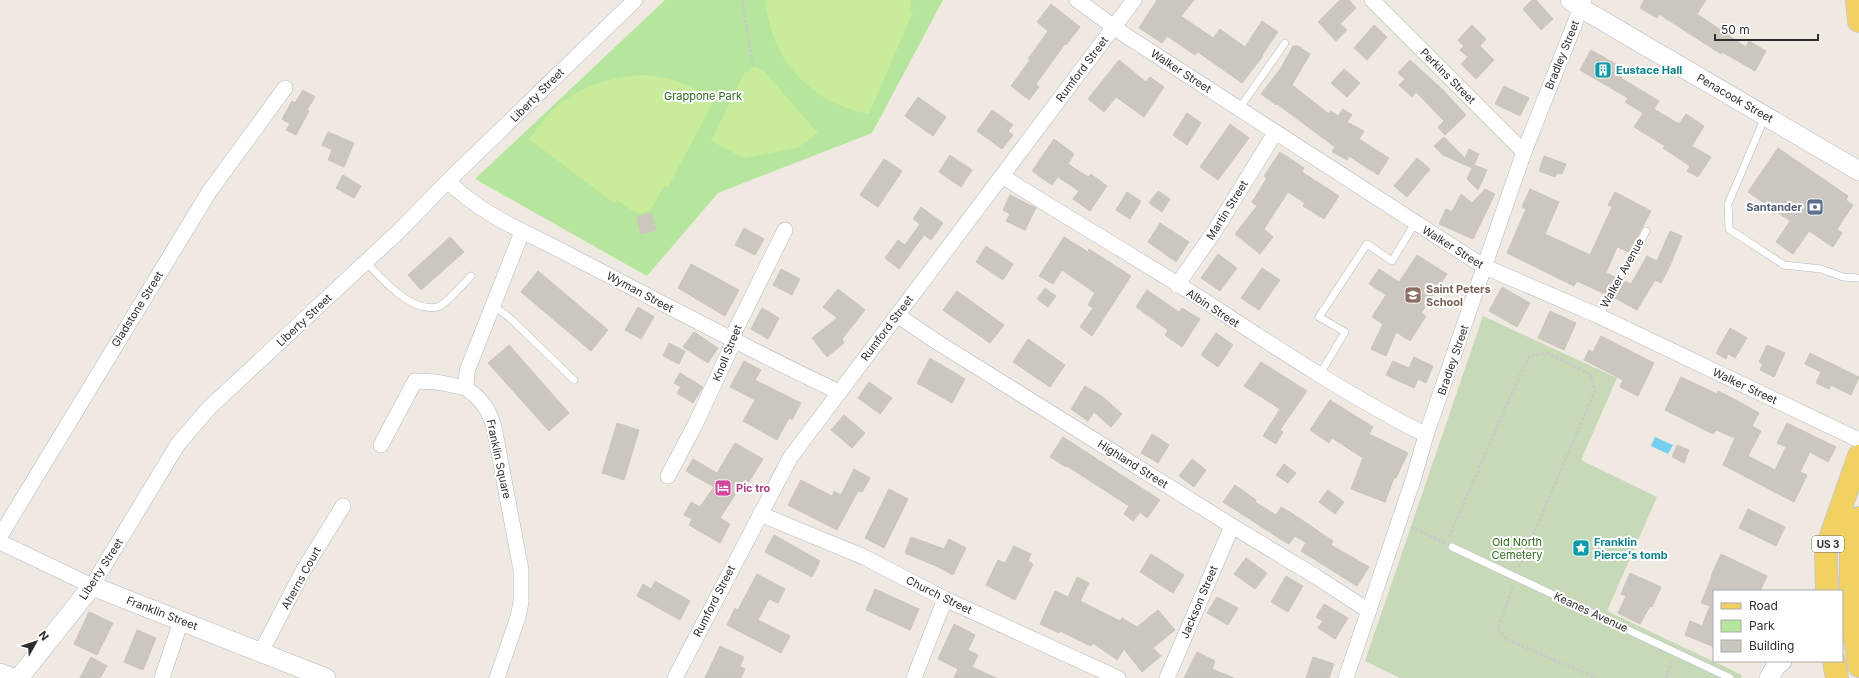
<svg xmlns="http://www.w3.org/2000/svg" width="1859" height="678" font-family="Inter,sans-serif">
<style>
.green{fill:#b6e59e}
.cemetery{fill:#c8d9b8}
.pitch{fill:#c9ec9a}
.water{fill:#75cff0}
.building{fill:#cbc7bf;stroke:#cbc5ba}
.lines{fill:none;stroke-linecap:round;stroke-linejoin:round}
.service-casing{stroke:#b4b7c1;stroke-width:8}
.minor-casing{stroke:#b4b7c1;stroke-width:16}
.tertiary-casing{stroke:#b4b7c1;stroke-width:20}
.primary-casing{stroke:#c9c9c9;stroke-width:24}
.path{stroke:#c9c9c9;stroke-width:2.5;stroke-dasharray:3 2;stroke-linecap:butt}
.service{stroke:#fff;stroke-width:7}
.minor{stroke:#fff;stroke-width:15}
.tertiary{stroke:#fff;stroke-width:19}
.primary{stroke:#f2d163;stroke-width:22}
.labels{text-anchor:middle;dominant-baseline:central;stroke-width:4;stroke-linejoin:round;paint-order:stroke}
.shield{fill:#fff;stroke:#6d6d6d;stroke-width:1}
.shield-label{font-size:10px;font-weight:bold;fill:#2e2e2e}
.street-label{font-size:11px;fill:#2e2e2e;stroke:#fff}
.culture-label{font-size:11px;font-weight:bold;fill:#0d838f;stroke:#fff;text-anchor:start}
.park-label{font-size:11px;fill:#2c6e1b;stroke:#fff}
.service-label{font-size:11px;font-weight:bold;fill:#4e5e75;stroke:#fff;text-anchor:end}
.education-label{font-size:11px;font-weight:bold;fill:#785e54;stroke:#fff;text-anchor:start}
.hotel-label{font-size:11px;font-weight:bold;fill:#b23c85;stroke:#fff;text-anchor:start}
</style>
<rect width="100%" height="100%" fill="#efe9e1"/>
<path class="green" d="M665 0H943L872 133 718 193 647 276 475 179Z"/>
<path class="cemetery" d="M1483 316 1617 378 1581 460 1657 497 1607 611 1742 675 1741 678H1400L1365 661Z"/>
<g class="pitch">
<path d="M765 0H911L909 11 913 12 869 114C809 102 772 61 765 0Z"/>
<path d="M756 67 763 70 818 133 797 148 744 158 711 141 745 72 747 73 751 68Z"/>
<path d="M641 75C671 77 689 84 715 99L668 187 664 186 650 211 638 214 617 200 614 203 529 139C539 127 549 112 562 102 585 85 613 77 641 75Z"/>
</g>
<path class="water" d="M1655 437 1673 445 1668 454 1651 446Z"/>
<g class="building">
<path d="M1157 0H1194L1181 16 1213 38 1220 29 1245 47 1262 21 1278 32 1262 55 1263 56 1242 83 1198 52 1195 55 1167 36 1162 43 1139 28Z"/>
<path d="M1340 0H1349L1356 8 1340 24 1347 30 1336 41 1318 22Z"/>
<path d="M1532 0H1536L1553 19 1541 30 1523 9Z"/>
<path d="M1644 0H1706L1697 14 1746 47 1749 41 1766 51 1755 71 1722 52 1721 54 1659 14 1657 18 1640 8Z"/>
<path d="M1051 4 1080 27 1066 45 1065 44 1036 84 1039 87 1029 100 1011 86 1030 60 1028 59 1048 31 1037 22Z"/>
<path d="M1374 25 1387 37 1367 60 1354 48Z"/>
<path d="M1472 25 1486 39 1480 46 1494 60 1476 79 1461 64 1468 57 1460 50 1464 46 1458 40Z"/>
<path d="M1293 46H1298L1310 54 1292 85 1329 114 1331 111 1338 116 1343 109 1352 115 1347 122 1364 131 1359 139 1389 158 1378 175 1349 156 1347 160 1332 152 1335 147 1277 104 1276 105 1261 94 1281 68Z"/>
<path d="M1591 50 1626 70 1621 78 1659 101 1654 109 1679 124 1686 114 1704 126 1692 146 1711 157 1698 177 1687 171 1690 166 1663 148 1665 146 1634 127 1643 113 1625 102 1628 98 1580 70Z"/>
<path d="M1119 60 1146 82 1150 77 1164 87 1144 117 1116 97 1104 112 1088 99Z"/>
<path d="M1410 60 1443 90 1466 115 1445 135 1438 127 1444 121 1416 92 1412 97 1399 85 1405 79 1398 73Z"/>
<path d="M1344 69 1360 83 1347 97 1331 83Z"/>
<path d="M1504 86 1529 98 1520 116 1495 104Z"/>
<path d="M303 90 315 97 307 110 309 111 296 135 286 130 290 124 282 119 292 101 295 103Z"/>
<path d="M918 97 946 117 933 136 905 116Z"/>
<path d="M992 110 1013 125 1008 131 1013 135 1002 149 977 131Z"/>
<path d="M1187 113 1201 123 1187 145 1173 135Z"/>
<path d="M1230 124 1249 138 1218 180 1200 167Z"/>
<path d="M328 132 354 143 344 167 328 160 332 150 322 145Z"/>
<path d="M1444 137 1465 158 1469 149 1479 154 1474 165 1487 170 1478 190 1467 179 1472 168 1443 155 1434 146Z"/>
<path d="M1054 139 1074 154 1068 164 1088 177 1091 174 1107 186 1090 211 1073 199 1079 191 1058 177 1052 185 1032 171Z"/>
<path d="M1778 148 1848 196 1846 200 1853 205 1837 229 1842 233 1833 247 1809 231 1793 254 1776 242 1790 221 1748 192Z"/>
<path d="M1280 152 1304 168 1302 172 1339 196 1324 219 1303 206 1305 203 1288 192 1264 229 1273 237 1260 254 1235 234 1257 206 1252 202 1267 178 1264 176Z"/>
<path d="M950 155 972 170 961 187 939 172Z"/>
<path d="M1544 156 1566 164 1562 174 1557 173 1555 177 1539 171Z"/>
<path d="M1417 158 1430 169 1407 197 1394 186Z"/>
<path d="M884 159 902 171 878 207 860 195Z"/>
<path d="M343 175 361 186 354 198 336 188Z"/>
<path d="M1485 189 1495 194 1473 239 1439 224 1446 209 1452 212 1461 194 1472 203Z"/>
<path d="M1530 189 1559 202 1545 234 1590 255 1612 207 1608 205 1615 192 1651 211 1629 252 1617 247 1606 273 1615 277 1605 294 1577 281 1574 286 1507 253 1526 209 1522 207Z"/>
<path d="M1158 191 1170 199 1162 212 1149 203Z"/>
<path d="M1127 192 1141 201 1130 219 1116 210Z"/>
<path d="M1010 195 1036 208 1025 230 1006 221 1010 214 1003 210Z"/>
<path d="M921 207 943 223 931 240 924 235 899 269 885 258 898 240 905 245 920 224 913 219Z"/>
<path d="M651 213 656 230 641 234 637 217Z"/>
<path d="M1160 223 1189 242 1176 262 1148 242Z"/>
<path d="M744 228 764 239 755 255 735 245Z"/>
<path d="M1670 231 1682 236 1669 268 1661 283 1655 280 1637 310 1615 298 1624 281 1631 284 1647 256 1657 261Z"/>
<path d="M450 237 464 252 421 290 408 275Z"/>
<path d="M1064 237 1088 252 1089 249 1131 276 1092 336 1080 327 1093 308 1088 305 1095 293 1062 270 1053 284 1039 276Z"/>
<path d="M986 246 1013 264 1003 280 976 262Z"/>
<path d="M1218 254 1237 268 1220 291 1201 278Z"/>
<path d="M1417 255 1447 274 1421 313 1426 316 1410 341 1396 332 1386 356 1371 349 1383 324 1372 317 1386 295 1369 284 1379 269 1399 282Z"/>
<path d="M691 264 739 290 725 316 678 288Z"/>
<path d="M1262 268 1280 280 1259 310 1241 298Z"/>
<path d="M781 269 800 279 792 295 773 285Z"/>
<path d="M538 271 608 330 591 351 521 292Z"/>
<path d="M1502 287 1530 303 1517 327 1489 311Z"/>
<path d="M1045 288 1056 296 1048 307 1037 299Z"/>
<path d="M838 289 865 310 842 339 844 343 827 357 812 338 837 318 823 307Z"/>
<path d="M1147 290 1179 312 1182 308 1200 319 1182 347 1165 335 1168 330 1136 307Z"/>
<path d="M957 291 1004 325 990 343 943 310Z"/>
<path d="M638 307 654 317 641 339 625 330Z"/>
<path d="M762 308 779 318 768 339 751 329Z"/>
<path d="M1550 311 1576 323 1564 350 1538 338Z"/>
<path d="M1730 328 1747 338 1735 358 1728 354 1726 359 1716 353Z"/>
<path d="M694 332 718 348 708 363 683 347Z"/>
<path d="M1216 333 1233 345 1218 367 1201 355Z"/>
<path d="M1601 336 1654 363 1638 396 1620 387 1623 380 1584 360 1589 350 1593 352Z"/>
<path d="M1028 339 1065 365 1050 387 1013 362Z"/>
<path d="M669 343 685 351 679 364 663 356Z"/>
<path d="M509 345 569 413 549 431 488 363Z"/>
<path d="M1767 345 1785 353 1774 377 1760 370 1763 364 1759 362Z"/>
<path d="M1810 353 1859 377 1851 395 1831 385 1829 389 1816 383 1821 372 1805 364Z"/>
<path d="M1414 357 1433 366 1426 383 1418 379 1414 388 1386 375 1393 361 1409 368Z"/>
<path d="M930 358 965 379 952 403 917 383Z"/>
<path d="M744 361 761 370 755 380 801 403 792 420 789 418 777 440 743 421 755 400 730 387Z"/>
<path d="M1261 362 1307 391 1280 430 1283 432 1276 444 1263 436 1280 409 1244 386Z"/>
<path d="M680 373 703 387 693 403 677 393 681 387 674 383Z"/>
<path d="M1681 377 1717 394 1718 391 1736 400 1759 413 1752 426 1761 431 1748 456 1775 470 1786 447 1777 443 1787 423 1836 447 1828 462 1810 452 1800 472 1807 475 1794 502 1723 465 1735 438 1716 430 1713 434 1665 410Z"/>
<path d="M869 382 892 398 880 414 858 398Z"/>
<path d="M1085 386 1103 397 1122 414 1111 427 1094 412 1088 421 1071 409Z"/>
<path d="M1330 400 1373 427 1369 434 1408 453 1396 478H1394L1385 502 1351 489 1363 458 1332 438 1329 443 1310 430Z"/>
<path d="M844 415 865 433 852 448 831 430Z"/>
<path d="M617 423 639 430 624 480 602 473Z"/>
<path d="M1152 434 1169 445 1158 463 1141 453Z"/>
<path d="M1063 437 1160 500 1147 518 1140 512 1133 521 1124 514 1129 506 1067 466 1066 467 1050 457Z"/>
<path d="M735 443 763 459 749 482 745 479 720 518 730 524 720 543 689 525 692 519 684 515 691 502 700 507 714 487 686 471 693 459 717 473Z"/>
<path d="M1677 445 1689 450 1684 463 1672 457Z"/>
<path d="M1192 459 1206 470 1194 487 1179 476Z"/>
<path d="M1284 464 1296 473 1288 483 1276 475Z"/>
<path d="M854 469 870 478 862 492 858 491 837 530 788 505 801 480 832 496 834 491 841 495Z"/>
<path d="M1235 485 1256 500 1255 502 1276 515 1281 507 1293 514 1333 541 1331 545 1369 567 1357 586 1301 551 1306 543 1295 536 1289 544 1285 542 1223 502Z"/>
<path d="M889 489 908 499 884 548 865 538Z"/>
<path d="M1328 490 1344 502 1335 514 1319 502Z"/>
<path d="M1748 509 1785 527 1776 546 1739 528Z"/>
<path d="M774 535 820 561 812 577 765 552Z"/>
<path d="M911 537 944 549 949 539 966 548 953 575 936 566 905 553Z"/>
<path d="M1014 546 1031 554 1028 561 1033 564 1015 600 986 585 998 560 1005 563Z"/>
<path d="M1151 554 1184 575 1173 593 1140 572Z"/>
<path d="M1721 554 1767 576 1760 591H1714V647L1685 635 1690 621 1702 626 1710 606 1701 603 1712 576H1711Z"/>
<path d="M1246 558 1267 573 1255 589 1234 574Z"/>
<path d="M1630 573 1661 587 1652 607 1650 606 1640 624 1618 613 1626 596 1621 594Z"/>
<path d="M757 574 785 589 778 603 769 599 758 620 790 636 781 653 727 625 735 608 738 610Z"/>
<path d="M1286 576 1303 586 1288 612 1271 602Z"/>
<path d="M1077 577 1089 583 1080 601 1120 621 1122 618 1137 627 1158 610 1175 630 1153 648 1161 656 1142 672 1124 649 1117 660 1093 643 1091 646 1060 631 1059 633 1040 624 1055 591 1068 597Z"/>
<path d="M655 581 690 601 680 620 637 596 643 584 651 589Z"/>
<path d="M875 589 919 609 910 630 866 610Z"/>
<path d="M1217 597 1238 608 1228 625 1207 613Z"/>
<path d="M1324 604 1348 618 1335 639 1318 628 1323 621 1316 617Z"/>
<path d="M89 612 113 623 97 655 74 644Z"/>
<path d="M954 624 975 635 968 650 978 655 972 667 996 678H954L958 669 938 659Z"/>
<path d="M137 630 156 638 143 670 124 662Z"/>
<path d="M720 646 744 657 740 666 745 669 741 678H705Z"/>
<path d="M1197 652 1215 661 1212 669 1234 678H1184Z"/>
<path d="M91 657 107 666 100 678H80Z"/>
<path d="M1313 657 1334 664 1329 678H1306Z"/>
</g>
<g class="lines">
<g class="service-casing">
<g id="service">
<path d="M1239 109 1285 43"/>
<path d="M1765 117 1728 204 1729 229 1784 265 1821 269 1843 277 1859 278"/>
<path d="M366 262C381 278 411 313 437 307 446 305 464 283 471 276"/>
<path d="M493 305 511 319 574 380"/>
<path d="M1599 316 1646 231"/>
<path d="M1320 374 1345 332 1319 317 1367 244 1392 261 1415 223"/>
<path d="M1452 547 1730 678"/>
</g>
</g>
<g class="minor-casing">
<g id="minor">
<path d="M1077 0 1125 35 1483 266 1599 316 1859 440"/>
<path d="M1372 0 1524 152"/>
<path d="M1002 176C1071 220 1142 261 1211 305 1281 351 1351 397 1426 435"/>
<path d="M448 181C483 217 533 235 577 259 664 304 750 350 839 392"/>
<path d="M1177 285 1214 232 1275 133"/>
<path d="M897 315 937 342 1232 526 1315 576 1369 611"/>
<path d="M381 445 415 381 437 382 466 388"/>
<path d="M668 476 696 423 734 341 735 331 785 230"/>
<path d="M760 514 864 557 945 599 1118 678"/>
<path d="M0 536 209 192 285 88"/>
<path d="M0 542 92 586 178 444 209 408 398 232 448 181 635 0"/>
<path d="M261 652 303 571 343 506"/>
<path d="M0 671 19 678"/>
<path d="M162 678 181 621"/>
<path d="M497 678 518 617 521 602V570L494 427C488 408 482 400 466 388L467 371 522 232"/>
<path d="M675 678 790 458 1134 0"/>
<path d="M914 678 945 599"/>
<path d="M1167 678 1232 526"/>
<path d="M1346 678 1414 477 1426 435 1524 152 1584 0"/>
</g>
</g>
<g class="tertiary-casing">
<g id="tertiary">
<path d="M1570 0 1581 8 1859 171"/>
<path d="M19 678 92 586 326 678"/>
<path d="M1769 678 1776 666 1782 661"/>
</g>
</g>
<g class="primary-casing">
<g id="primary">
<path d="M1857 0 1859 21"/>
<path d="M1859 518 1851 546V610L1859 666"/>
<path d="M1827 591 1826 550 1859 456"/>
<path d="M1834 661 1837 678"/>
</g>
</g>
<g class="path">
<path d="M742 0 753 65"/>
<path d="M1411 527 1445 543"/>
<path d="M1449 537 1520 375 1530 356 1547 353 1590 374 1595 391 1519 568"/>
<path d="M1513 586 1498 629 1506 639 1596 678"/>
<path d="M1666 678 1672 662"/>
</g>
<use href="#service" class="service"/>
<use href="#minor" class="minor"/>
<use href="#tertiary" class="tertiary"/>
<use href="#primary" class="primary"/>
</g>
<defs>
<g id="building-square" transform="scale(0.9)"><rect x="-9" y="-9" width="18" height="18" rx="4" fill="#0f9aa8" stroke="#fff"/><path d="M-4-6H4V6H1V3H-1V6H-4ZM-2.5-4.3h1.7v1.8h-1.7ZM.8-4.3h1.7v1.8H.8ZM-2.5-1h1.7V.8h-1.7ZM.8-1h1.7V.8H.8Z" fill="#fff"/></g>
<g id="bank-square" transform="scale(0.9)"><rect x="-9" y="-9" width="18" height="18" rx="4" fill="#5c6f8a" stroke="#fff"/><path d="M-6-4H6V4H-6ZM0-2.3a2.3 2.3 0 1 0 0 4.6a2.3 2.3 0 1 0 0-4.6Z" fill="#fff"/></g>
<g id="school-square" transform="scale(0.9)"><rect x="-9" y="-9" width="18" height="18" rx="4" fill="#8d6e63" stroke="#fff"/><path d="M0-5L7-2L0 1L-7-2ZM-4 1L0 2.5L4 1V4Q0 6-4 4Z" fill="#fff"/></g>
<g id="hotel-square" transform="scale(0.9)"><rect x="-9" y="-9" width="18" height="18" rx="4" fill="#d1479c" stroke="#fff"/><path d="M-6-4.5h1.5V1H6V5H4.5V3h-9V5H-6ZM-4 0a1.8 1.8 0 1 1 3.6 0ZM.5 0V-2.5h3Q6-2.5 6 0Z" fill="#fff"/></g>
<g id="sight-square" transform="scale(0.9)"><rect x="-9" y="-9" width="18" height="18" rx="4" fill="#0f9aa8" stroke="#fff"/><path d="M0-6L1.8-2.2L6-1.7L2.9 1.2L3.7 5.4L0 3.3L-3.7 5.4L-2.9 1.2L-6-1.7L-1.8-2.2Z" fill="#fff"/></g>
</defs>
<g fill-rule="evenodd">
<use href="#building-square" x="1603" y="70"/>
<use href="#bank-square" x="1815" y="207"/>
<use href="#school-square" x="1413" y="295"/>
<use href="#hotel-square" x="723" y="488"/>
<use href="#sight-square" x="1581" y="548"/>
</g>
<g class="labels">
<rect class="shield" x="1812" y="536" width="32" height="16" rx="3"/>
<g class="shield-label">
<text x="1828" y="544">US 3</text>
</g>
<g class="street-label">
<text transform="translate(1562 55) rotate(-68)">Bradley Street</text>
<text transform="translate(1082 69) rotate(-53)">Rumford Street</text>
<text transform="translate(1181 71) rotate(33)">Walker Street</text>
<text transform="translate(1448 76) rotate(45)">Perkins Street</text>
<text transform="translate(537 95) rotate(-45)">Liberty Street</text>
<text transform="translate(1735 98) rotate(30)">Penacook Street</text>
<text transform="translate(1227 210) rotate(-58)">Martin Street</text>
<text transform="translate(1453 247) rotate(32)">Walker Street</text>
<text transform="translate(1622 273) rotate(-61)">Walker Avenue</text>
<text transform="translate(640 292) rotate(28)">Wyman Street</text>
<text transform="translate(1213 308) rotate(33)">Albin Street</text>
<text transform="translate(137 309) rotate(-58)">Gladstone Street</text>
<text transform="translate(304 320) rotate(-43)">Liberty Street</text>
<text transform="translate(887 328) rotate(-53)">Rumford Street</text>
<text transform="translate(727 353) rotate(-68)">Knoll Street</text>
<text transform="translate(1453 360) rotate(-71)">Bradley Street</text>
<text transform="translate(1745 386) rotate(25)">Walker Street</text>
<text transform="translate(499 459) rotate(78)">Franklin Square</text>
<text transform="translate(1133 464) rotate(32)">Highland Street</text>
<text transform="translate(101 569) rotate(-57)">Liberty Street</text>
<text transform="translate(301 578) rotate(-61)">Aherns Court</text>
<text transform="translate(939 595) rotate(26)">Church Street</text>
<text transform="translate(714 601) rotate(-63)">Rumford Street</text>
<text transform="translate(1199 602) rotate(-67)">Jackson Street</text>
<text transform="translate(1591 612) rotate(25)">Keanes Avenue</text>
<text transform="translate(162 613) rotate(21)">Franklin Street</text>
</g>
<g class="culture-label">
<text x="1616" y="70">Eustace Hall</text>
<text x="1594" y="542">Franklin<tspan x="1594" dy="13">Pierce's tomb</tspan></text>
</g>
<g class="park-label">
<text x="703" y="96">Grappone Park</text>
<text x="1517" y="542">Old North<tspan x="1517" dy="13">Cemetery</tspan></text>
</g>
<g class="service-label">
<text x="1802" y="207">Santander</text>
</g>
<g class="education-label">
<text x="1426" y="289">Saint Peters<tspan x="1426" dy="13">School</tspan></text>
</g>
<g class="hotel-label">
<text x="736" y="488">Pic tro</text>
</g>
</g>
<rect x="1713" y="590" width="130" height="72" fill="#ffffff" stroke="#ababab"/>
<rect x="1721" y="603" width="20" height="6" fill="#f2d163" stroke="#ababab"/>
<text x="1749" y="610" font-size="12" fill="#2e2e2e">Road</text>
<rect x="1721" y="620" width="20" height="12" fill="#b6e59e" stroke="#ababab"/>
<text x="1749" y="630" font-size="12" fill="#2e2e2e">Park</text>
<rect x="1721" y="640" width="20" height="12" fill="#cbc7bf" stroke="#ababab"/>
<text x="1749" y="650" font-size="12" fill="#2e2e2e">Building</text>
<g transform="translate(36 642) rotate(51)" stroke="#ffffff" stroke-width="3" paint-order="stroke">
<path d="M0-3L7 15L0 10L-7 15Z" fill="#2e2e2e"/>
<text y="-6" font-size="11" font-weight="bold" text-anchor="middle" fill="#2e2e2e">N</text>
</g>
<path d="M1715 34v6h103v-6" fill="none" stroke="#2e2e2e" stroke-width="2"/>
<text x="1721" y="34" font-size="12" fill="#2e2e2e" stroke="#ffffff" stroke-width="3" paint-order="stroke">50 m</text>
</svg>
